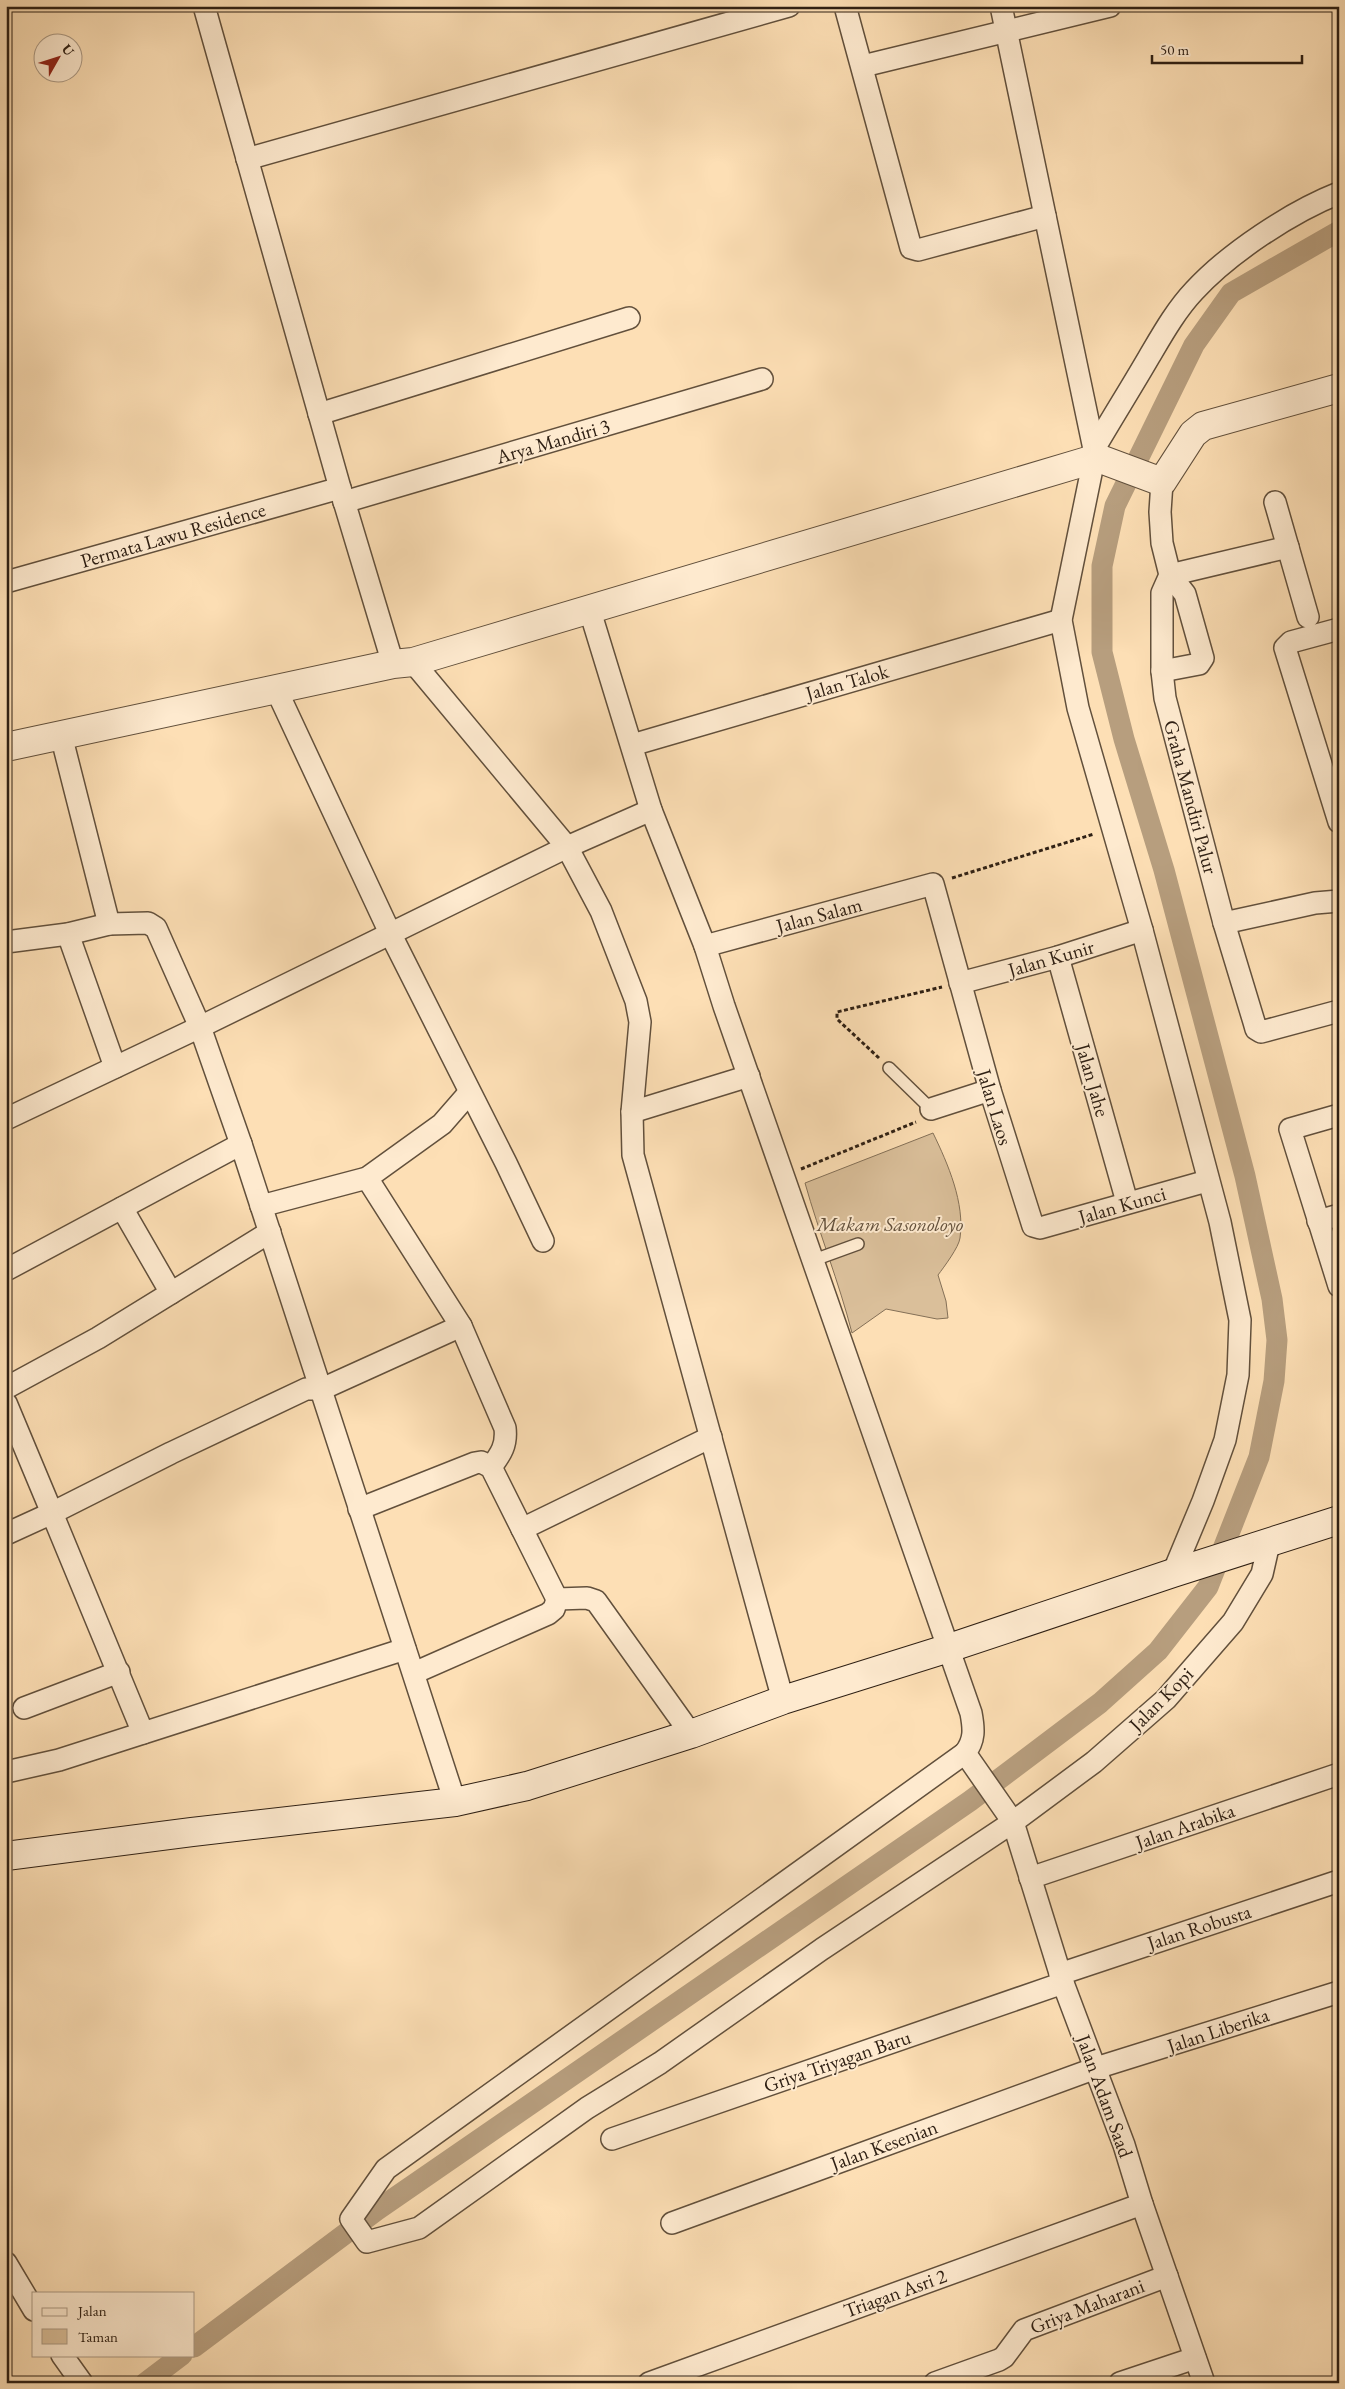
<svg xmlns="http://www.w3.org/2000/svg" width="1345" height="2389" font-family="'EB Garamond',serif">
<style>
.green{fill:#dabf9a;stroke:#847057}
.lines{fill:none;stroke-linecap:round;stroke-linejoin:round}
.canal{stroke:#b79e7e;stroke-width:21}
.service-casing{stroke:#62503c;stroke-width:14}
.minor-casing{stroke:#62503c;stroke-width:24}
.tertiary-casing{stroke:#62503c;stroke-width:30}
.secondary-casing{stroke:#2f2014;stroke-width:30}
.path{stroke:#2f2014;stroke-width:3;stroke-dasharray:4 2.5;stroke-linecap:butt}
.service{stroke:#feeacf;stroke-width:11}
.minor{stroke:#feeacf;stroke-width:21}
.tertiary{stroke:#feeacf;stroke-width:28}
.secondary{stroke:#feeacf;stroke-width:28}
.labels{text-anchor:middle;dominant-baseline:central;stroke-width:4;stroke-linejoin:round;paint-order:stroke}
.street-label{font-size:20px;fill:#2f2014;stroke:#feeacf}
.park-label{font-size:20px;font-style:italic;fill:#62503c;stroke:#feeacf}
</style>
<rect width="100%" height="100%" fill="#fddfb5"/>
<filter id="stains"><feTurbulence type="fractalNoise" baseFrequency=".004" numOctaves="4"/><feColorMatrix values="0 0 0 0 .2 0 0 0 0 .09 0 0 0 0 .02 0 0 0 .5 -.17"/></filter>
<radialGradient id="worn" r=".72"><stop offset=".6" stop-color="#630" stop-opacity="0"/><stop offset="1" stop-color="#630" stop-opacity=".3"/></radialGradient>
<path class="green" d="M933 1133C948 1164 965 1203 960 1238 959 1247 944 1267 938 1275L946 1301 948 1318 937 1319 886 1309 852 1333C839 1282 819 1233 805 1183Z"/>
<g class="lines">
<g class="canal">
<path d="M194 2347 377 2210 970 1801 1100 1703 1158 1651 1208 1587 1259 1457 1274 1381 1277 1340 1272 1299 1245 1176 1164 870 1124 739 1102 652V566L1115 506 1194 345 1231 293 1339 231"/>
<path d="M145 2383 182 2355"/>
</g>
<g class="service-casing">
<g id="service">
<path d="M889 1068 931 1109"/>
<path d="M814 1260 858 1244"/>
</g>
</g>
<g class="minor-casing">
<g id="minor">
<path d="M204 6 340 488 393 664"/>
<path d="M845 6 911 248 918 250 1045 216"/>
<path d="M1001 6 1094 449V459L1061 620 1078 708 1142 930 1220 1222 1240 1320 1238 1375 1225 1440 1203 1501 1173 1573"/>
<path d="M863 66 1110 6"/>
<path d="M247 159 789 6"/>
<path d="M319 414 629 318"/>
<path d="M1094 449C1112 418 1131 388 1149 357 1162 335 1176 310 1194 291 1229 253 1291 212 1339 193"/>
<path d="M1162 482 1160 512 1162 543 1170 575 1162 593V671L1165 698 1224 923 1254 1022 1256 1029 1261 1032 1339 1011"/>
<path d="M344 502 762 379"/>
<path d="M1275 502 1308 617"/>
<path d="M6 582 340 488"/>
<path d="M590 611 651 810 705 946 724 1006 971 1713C974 1729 975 1740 965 1753L1013 1822 1063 1983 1124 2145 1142 2204 1204 2383"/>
<path d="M1339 629 1291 642 1285 648 1339 822"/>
<path d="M413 662 567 847 601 911 636 1001 640 1022 632 1112 633 1155 783 1700"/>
<path d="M1162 671 1199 664 1203 658 1185 594 1170 575 1288 547"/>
<path d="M276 689 390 933 506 1163 543 1241"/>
<path d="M61 735 109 924 148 923 156 928 200 1027 241 1144 455 1802"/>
<path d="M632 745 1061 620"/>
<path d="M1224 923 1315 903 1339 901"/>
<path d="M68 934 115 1067"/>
<path d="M6 942 68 934 109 924"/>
<path d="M705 946 933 884 990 1090 1033 1226 1040 1228 1207 1181"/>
<path d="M1058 957 1127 1202"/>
<path d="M960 983 1058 957 1142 930"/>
<path d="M931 1109 990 1090"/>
<path d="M632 1112 749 1076"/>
<path d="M1339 1115 1290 1129 1339 1286"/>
<path d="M6 1119 200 1027 567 847 651 810"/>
<path d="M367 1178 461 1326 505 1428C507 1445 501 1454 491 1467"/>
<path d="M261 1206 367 1178 442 1124 469 1093"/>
<path d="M122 1208 171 1293"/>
<path d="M1318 1221 1339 1215"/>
<path d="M6 1270 241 1144"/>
<path d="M6 1388 98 1338 270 1232"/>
<path d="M6 1403 52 1513 171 1453 306 1389H322L461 1326"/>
<path d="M359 1509 475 1463 481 1462 491 1467 557 1599 554 1609 548 1614 414 1673"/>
<path d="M522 1529 711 1437"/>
<path d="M6 1534 52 1513 143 1733"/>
<path d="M557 1599 587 1598 596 1601 691 1734"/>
<path d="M24 1708 119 1672"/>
<path d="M965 1753 386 2169 351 2219 367 2242 419 2228 587 2108 660 2063 822 1949 1013 1822 1094 1762 1166 1699 1233 1622 1262 1574 1267 1552V1544"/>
<path d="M6 1772 59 1760 405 1649"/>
<path d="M1030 1878 1339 1774"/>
<path d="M1060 1974 1339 1881"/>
<path d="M612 2139 1063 1983"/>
<path d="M672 2223 1096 2068 1339 1992"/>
<path d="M6 2263 34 2310"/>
<path d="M62 2355 82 2383"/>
<path d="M649 2383 1142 2204"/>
<path d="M935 2383 999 2360 1004 2357 1024 2330 1167 2276"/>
<path d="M1120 2383 1195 2358"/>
</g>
</g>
<g class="tertiary-casing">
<path id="tertiary" d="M6 747 393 664 413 662 1094 459 1103 460 1162 482 1193 434 1203 426 1339 388"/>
</g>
<g class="secondary-casing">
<path id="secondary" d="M6 1856 192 1832 455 1802 527 1786 691 1734 783 1700 949 1648 1173 1573 1339 1520"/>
</g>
<g class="path">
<path d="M952 878 1094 834"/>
<path d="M879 1058 837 1019V1012L942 987"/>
<path d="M801 1169 916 1122"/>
</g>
<use href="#service" class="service"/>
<use href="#minor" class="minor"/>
<use href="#tertiary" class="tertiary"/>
<use href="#secondary" class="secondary"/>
</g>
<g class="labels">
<g class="street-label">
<text transform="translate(553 441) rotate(-16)">Arya Mandiri 3</text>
<text transform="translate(173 535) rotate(-16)">Permata Lawu Residence</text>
<text transform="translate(847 682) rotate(-16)">Jalan Talok</text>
<text transform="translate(1191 797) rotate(75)">Graha Mandiri Palur</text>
<text transform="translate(819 915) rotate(-15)">Jalan Salam</text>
<text transform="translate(1051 958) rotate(-16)">Jalan Kunir</text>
<text transform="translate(1093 1080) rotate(74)">Jalan Jahe</text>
<text transform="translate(995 1107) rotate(73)">Jalan Laos</text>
<text transform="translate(1122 1205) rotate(-16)">Jalan Kunci</text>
<text transform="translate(1161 1699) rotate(-45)">Jalan Kopi</text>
<text transform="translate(1185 1826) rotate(-19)">Jalan Arabika</text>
<text transform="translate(1199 1927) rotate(-18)">Jalan Robusta</text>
<text transform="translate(1218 2030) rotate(-18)">Jalan Liberika</text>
<text transform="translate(837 2061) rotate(-19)">Griya Triyagan Baru</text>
<text transform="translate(1105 2096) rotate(70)">Jalan Adam Saad</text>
<text transform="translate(884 2145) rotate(-20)">Jalan Kesenian</text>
<text transform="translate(895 2293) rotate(-20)">Triagan Asri 2</text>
<text transform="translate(1087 2306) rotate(-21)">Griya Maharani</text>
</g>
<g class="park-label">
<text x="890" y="1224">Makam Sasonoloyo</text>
</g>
</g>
<rect width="1345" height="2389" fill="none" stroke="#fddfb5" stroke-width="25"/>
<rect x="8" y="8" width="1330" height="2374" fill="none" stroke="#2f2014" stroke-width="2.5"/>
<rect x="12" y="12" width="1320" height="2364" fill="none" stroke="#2f2014"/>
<rect x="32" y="2292" width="162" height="65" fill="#feeacf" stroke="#ab9984"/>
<rect x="42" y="2308" width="25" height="8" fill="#feeacf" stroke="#ab9984"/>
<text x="78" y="2316" font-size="15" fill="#2f2014">Jalan</text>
<rect x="42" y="2329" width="25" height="15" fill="#dabf9a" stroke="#ab9984"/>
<text x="78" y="2342" font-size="15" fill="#2f2014">Taman</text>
<g transform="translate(58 58) rotate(51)"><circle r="24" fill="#feeacf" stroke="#ab9984"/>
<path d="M0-4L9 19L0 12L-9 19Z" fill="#8f2418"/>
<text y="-8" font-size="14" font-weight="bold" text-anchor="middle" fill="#2f2014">U</text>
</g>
<path d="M1152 55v8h150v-8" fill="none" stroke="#2f2014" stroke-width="2.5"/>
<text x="1160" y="55" font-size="15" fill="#2f2014" stroke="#feeacf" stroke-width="4" paint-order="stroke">50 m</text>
<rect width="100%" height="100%" filter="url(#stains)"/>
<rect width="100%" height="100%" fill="url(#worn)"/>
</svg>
